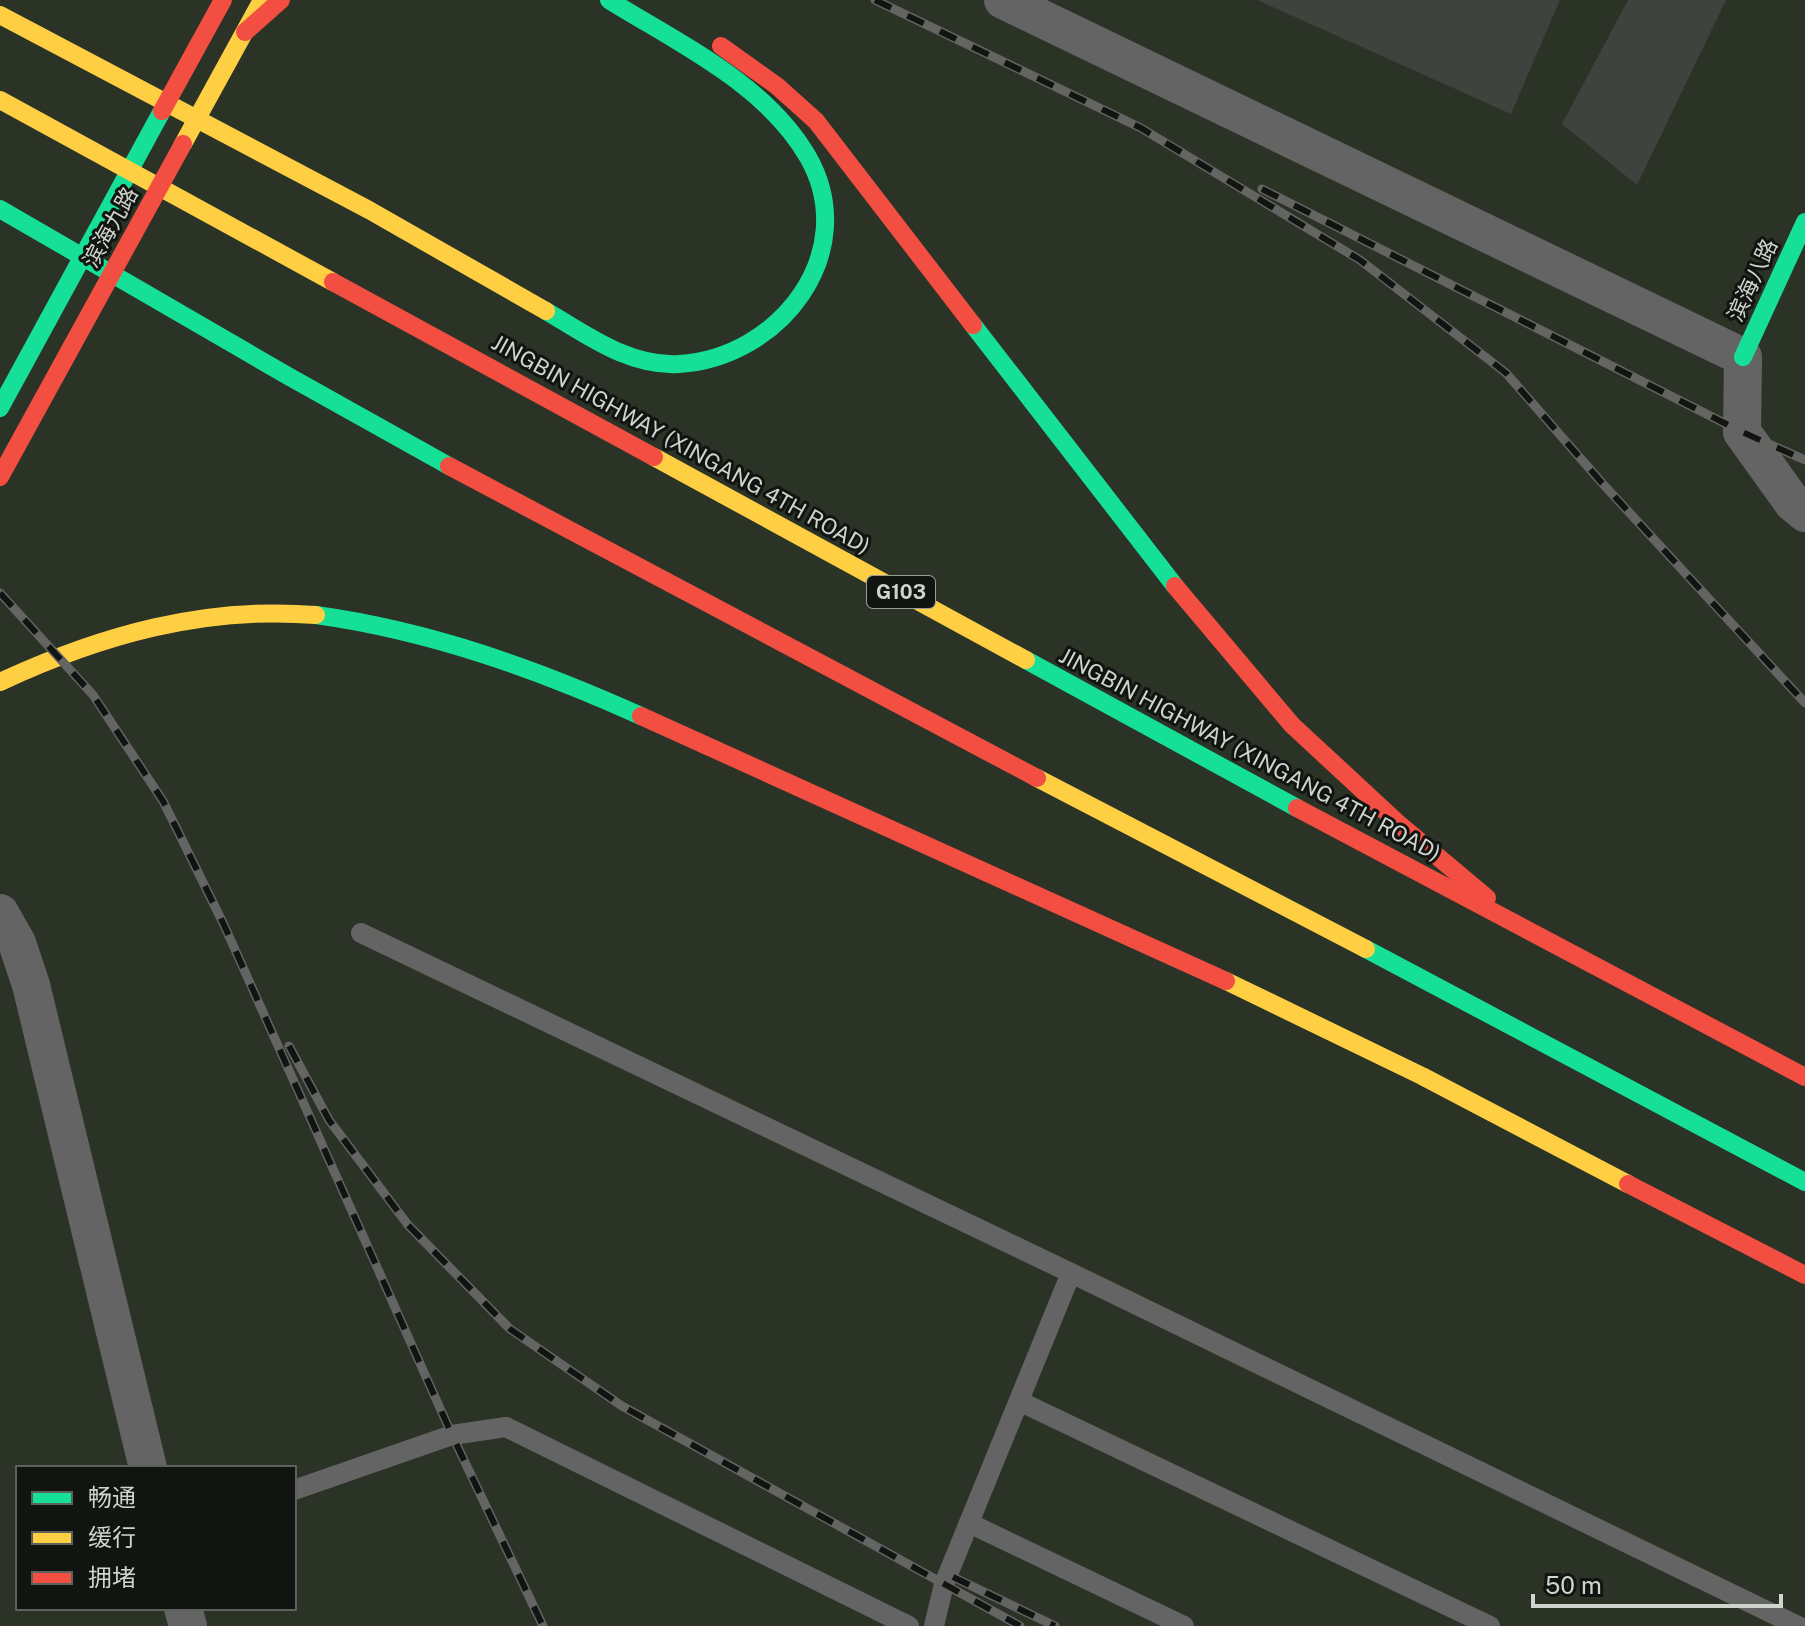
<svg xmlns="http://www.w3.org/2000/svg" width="1805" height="1626" font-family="'Public Sans','Noto Sans SC',sans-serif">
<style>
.built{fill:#2b3326;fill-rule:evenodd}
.building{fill:#3f423d}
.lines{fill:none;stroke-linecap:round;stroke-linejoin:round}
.lane{stroke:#656464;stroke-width:20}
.street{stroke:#656464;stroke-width:38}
.fast{stroke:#16e098;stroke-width:18}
.slow{stroke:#ffcf43;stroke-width:18}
.jam{stroke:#f24e42;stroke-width:18}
.rail-casing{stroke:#646462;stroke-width:9}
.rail{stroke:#111410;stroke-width:6;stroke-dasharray:18;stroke-linecap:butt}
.labels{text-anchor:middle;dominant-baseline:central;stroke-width:6;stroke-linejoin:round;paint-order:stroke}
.shield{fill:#111410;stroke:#979a95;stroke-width:2}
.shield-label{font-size:20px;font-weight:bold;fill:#d0d4ce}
.street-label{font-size:22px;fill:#d0d4ce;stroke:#111410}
</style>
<rect width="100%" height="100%" fill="#282b26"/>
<path class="built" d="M0 0H1805V1626H0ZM18 1468H294V1608H18Z"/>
<g class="building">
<path d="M1257 0H1560L1511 114Z"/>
<path d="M1628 0H1726L1637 185 1562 124Z"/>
</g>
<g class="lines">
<g class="lane">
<path d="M361 933 1071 1273 1798 1626"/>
<path d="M1019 1401 1490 1626"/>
<path d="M294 1490 452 1435 506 1427 909 1626"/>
<path d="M969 1523 1184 1626"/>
<path d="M934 1626 944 1584 1071 1273"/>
</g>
<g class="street">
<path d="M1003 0 1743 357 1742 432 1793 503 1805 513"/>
<path d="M0 913 17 943 31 985 148 1468"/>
<path d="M183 1608 188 1626"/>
</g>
<g class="fast">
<path d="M0 209 288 376 449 466"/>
<path d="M546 311C587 335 629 367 679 364 780 358 862 252 808 157 766 84 678 43 609 0"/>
<path d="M973 325 1175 586"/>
<path d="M1743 357 1805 222"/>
<path d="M0 408 162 111"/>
<path d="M316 615C431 631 536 669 641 716"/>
<path d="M1026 660 1297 808"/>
<path d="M1366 949 1805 1182"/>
</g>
<g class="slow">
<path d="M0 15 369 210 546 311"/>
<path d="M0 100 333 282"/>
<path d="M183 144 262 0"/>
<path d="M654 457 1026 660"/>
<path d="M0 682C101 635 204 606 316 615"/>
<path d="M1037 778 1366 949"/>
<path d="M1226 981 1422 1076 1628 1184"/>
</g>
<g class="jam">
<path d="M245 32 281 0"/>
<path d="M721 46 777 86 816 121 973 325"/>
<path d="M162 111 223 0"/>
<path d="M333 282 654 457"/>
<path d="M449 466 1037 778"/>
<path d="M0 477 183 144"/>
<path d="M1175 586 1292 725 1400 825 1487 898"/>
<path d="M641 716 1226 981"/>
<path d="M1297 808 1805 1077"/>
<path d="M1628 1184 1805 1275"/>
</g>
<g class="rail-casing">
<g id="rail">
<path d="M875 0 1141 128 1360 260 1506 373 1602 483 1805 703"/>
<path d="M1262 189 1742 432 1805 460"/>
<path d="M0 593 93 695 163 801 224 925 452 1435 543 1626"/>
<path d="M289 1046 329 1120 408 1225 510 1329 622 1406 1020 1626"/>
<path d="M953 1577 1055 1626"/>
</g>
</g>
<use href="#rail" class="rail"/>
</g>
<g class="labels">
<rect class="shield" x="867" y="576" width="68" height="32" rx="6"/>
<g class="shield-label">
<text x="901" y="592">G103</text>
</g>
<g class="street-label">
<text transform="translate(110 227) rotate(-61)">滨海九路</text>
<text transform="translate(1752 280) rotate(-65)">滨海八路</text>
<text transform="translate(681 444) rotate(29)">JINGBIN HIGHWAY (XINGANG 4TH ROAD)</text>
<text transform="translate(1250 754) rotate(28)">JINGBIN HIGHWAY (XINGANG 4TH ROAD)</text>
</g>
</g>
<rect x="16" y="1466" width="280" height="144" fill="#111410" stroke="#5d615c" stroke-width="2"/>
<rect x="32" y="1492" width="40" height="12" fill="#16e098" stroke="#5d615c" stroke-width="2"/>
<text x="88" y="1506" font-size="24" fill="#d0d4ce">畅通</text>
<rect x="32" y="1532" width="40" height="12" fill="#ffcf43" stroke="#5d615c" stroke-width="2"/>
<text x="88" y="1546" font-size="24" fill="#d0d4ce">缓行</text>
<rect x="32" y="1572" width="40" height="12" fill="#f24e42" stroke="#5d615c" stroke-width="2"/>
<text x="88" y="1586" font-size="24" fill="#d0d4ce">拥堵</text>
<path d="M1533 1594v12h248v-12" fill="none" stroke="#d0d4ce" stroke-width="4"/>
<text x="1545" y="1594" font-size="24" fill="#d0d4ce" stroke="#111410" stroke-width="6" paint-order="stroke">50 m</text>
</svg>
